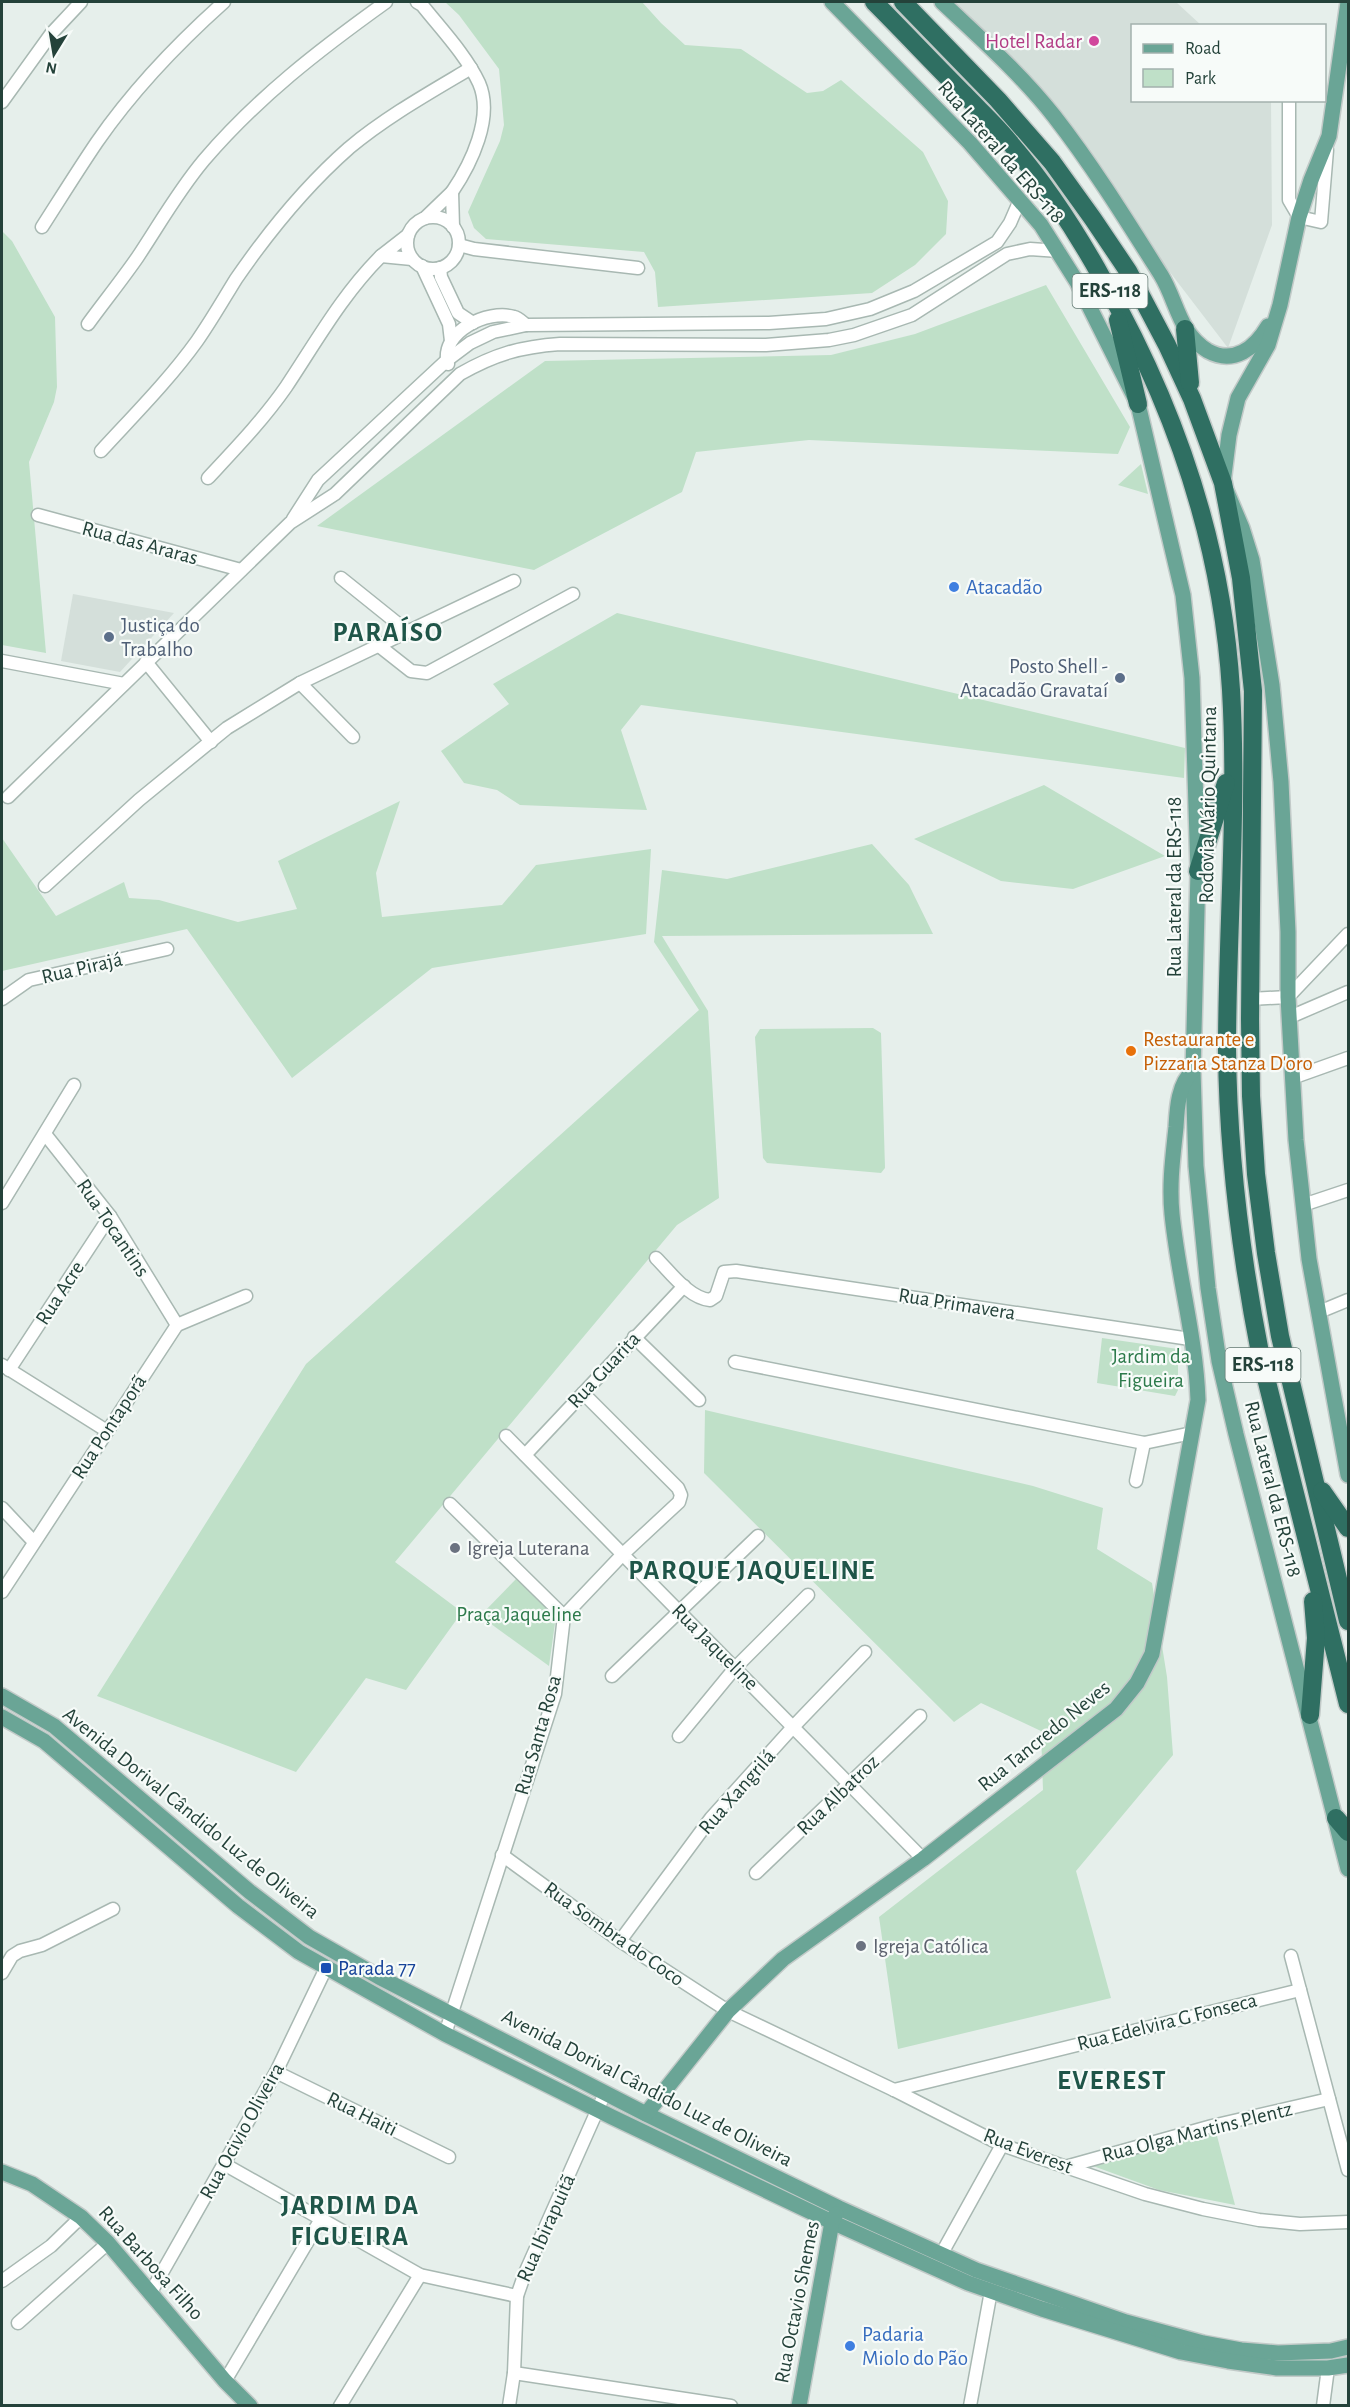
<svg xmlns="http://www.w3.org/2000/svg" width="1350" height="2407" font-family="'Alegreya Sans',sans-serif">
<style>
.built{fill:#d4dfda}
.green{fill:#bfe0c8}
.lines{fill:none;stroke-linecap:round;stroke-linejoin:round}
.minor-casing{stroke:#a8b8b2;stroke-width:15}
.major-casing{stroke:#c2cac8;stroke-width:18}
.highway-casing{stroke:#c2cac8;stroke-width:21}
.minor{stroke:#fff;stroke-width:12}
.major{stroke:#6aa596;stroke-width:15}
.highway{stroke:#2f6f62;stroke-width:18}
.hotel-dot{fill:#d1479c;stroke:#f7fbf9;stroke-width:2}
.shop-dot{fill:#3f7fe0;stroke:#f7fbf9;stroke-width:2}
.service-dot{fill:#5c6f8a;stroke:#f7fbf9;stroke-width:2}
.food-dot{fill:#e8710a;stroke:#f7fbf9;stroke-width:2}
.worship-dot{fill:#6b7280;stroke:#f7fbf9;stroke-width:2}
.transit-dot{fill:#1a4fb4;stroke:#f7fbf9;stroke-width:2}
.labels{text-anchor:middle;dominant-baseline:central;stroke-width:4.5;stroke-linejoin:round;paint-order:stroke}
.shield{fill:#f7fbf9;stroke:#637a73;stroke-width:1.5}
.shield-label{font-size:20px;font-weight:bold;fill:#24423a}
.hotel-label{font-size:21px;fill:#b23c85;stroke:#f7fbf9;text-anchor:end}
.street-label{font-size:21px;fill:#24423a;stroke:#f7fbf9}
.shop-label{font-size:21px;fill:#366cbe;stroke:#f7fbf9;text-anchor:start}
.service-label{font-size:21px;fill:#4e5e75;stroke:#f7fbf9;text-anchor:start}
.food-label{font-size:21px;fill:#c56008;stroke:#f7fbf9;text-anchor:start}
.park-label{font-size:21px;fill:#2d7a4b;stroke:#f7fbf9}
.worship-label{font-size:21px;fill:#5b616d;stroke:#f7fbf9;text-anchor:start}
.transit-label{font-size:21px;fill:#164399;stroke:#f7fbf9;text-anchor:start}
.district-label{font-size:27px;font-weight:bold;letter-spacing:1.5px;fill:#1f5548;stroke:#f7fbf9}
</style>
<rect width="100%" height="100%" fill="#e6efeb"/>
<g class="built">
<path d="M942 2H1176L1201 25 1132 26V100L1271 101 1272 225 1228 348 1068 139Z"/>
<path d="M73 594 174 613 120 672 61 661Z"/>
</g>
<g class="green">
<path d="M445 2H642L661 23 685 45 741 49 807 93 823 91 841 80 923 152 948 201 946 234 915 265 872 293 658 307 655 272 644 252 486 239 474 228 468 212 500 141 504 125 499 69 459 15Z"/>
<path d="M2 231 12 241 55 317 57 387 54 402 29 462 46 653 2 645Z"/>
<path d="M1046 285 1130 427 1118 454 809 440 696 452 682 492 534 570 317 526 545 361 831 355 915 334Z"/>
<path d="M1141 464 1148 494 1118 485Z"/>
<path d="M617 613 1185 748 1184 778 641 705 621 730 647 810 520 805 497 790 464 783 441 751 509 704 493 684Z"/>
<path d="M1044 785 1165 856 1073 889 1001 881 914 839Z"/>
<path d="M400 801 376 873 382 917 502 905 536 865 651 849 646 934 432 968 292 1078 187 929 2 971V838L56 916 124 882 129 898 159 900 238 922 297 909 278 861Z"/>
<path d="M872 844 909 885 933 934 662 936 708 1011 719 1198 677 1225 395 1562 462 1612 406 1690 366 1678 296 1772 97 1696 306 1364 699 1010 654 942 662 870 727 879Z"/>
<path d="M873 1028 881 1033 885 1168 881 1173 767 1163 763 1158 755 1037 760 1029Z"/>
<path d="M1102 1338 1178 1349V1390L1175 1396 1097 1383Z"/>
<path d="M705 1410 1033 1486 1103 1508 1097 1549 1152 1583 1167 1677 1173 1755 1076 1871 1111 1998 898 2049 879 1917 1043 1790 1041 1731 981 1703 954 1722 704 1473Z"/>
<path d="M517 1578 556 1616 549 1666 480 1616Z"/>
<path d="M1216 2132 1235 2205 1159 2190 1093 2166Z"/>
</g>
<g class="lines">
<g class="minor-casing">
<g id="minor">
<path d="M417 2 422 5C441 29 466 55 479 83 494 117 471 164 452 192"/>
<path d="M1289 100V200L1299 217 1321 222 1327 150"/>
<path d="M2 102 51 34 81 2"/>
<circle cx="433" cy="243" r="26"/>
<path d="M425 218 452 192 453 227"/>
<path d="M42 227C60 199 78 170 97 142 133 90 177 44 224 2"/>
<path d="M408 235 381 256 412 259"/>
<path d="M459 245 474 249 638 268"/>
<path d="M422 266 449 324 451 341"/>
<path d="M440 268 441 277 458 313 473 323"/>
<path d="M88 324C104 302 121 281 137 258 159 225 178 191 204 160 258 97 319 50 386 2"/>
<path d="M448 364C439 332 488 309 514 317 519 318 522 322 526 325"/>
<path d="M101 451C134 415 169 380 197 341 211 321 223 300 236 279 267 234 308 184 349 148 386 117 429 93 471 68"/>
<path d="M208 478C235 449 263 420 286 387 316 342 342 295 381 256"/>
<path d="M38 515 241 570"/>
<path d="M293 519 318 480 446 361 470 343 493 332 526 325 769 323 826 319 870 309 914 291 997 242 1010 223 1020 200"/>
<path d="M341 578 407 631"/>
<path d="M378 645 411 671 427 673 573 594"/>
<path d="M2 661 124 684"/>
<path d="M146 662 211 742"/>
<path d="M300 683 353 737"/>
<path d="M8 797 290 523 335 494 460 374C495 354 520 347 560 344L766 345 829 340 854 335 912 315 1007 254 1030 249 1059 251"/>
<path d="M45 886 139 800 227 728 300 683 514 581"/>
<path d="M2 999 29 980 167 949"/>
<path d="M1250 999 1288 997 1348 934"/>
<path d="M1290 1017 1348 992"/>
<path d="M1292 1078 1348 1058"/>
<path d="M45 1134 110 1216 177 1325"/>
<path d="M2 1203 74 1085"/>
<path d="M1303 1205 1348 1190"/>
<path d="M656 1258C671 1273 689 1298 710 1300L716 1296 724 1272 736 1271 1190 1339"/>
<path d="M1319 1312 1348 1300"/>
<path d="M634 1337 699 1400"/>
<path d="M735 1362 1144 1443"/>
<path d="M2 1365 107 1431"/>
<path d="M9 1370 110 1216"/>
<path d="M506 1436 923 1859"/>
<path d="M525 1455 684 1286"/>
<path d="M1136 1481 1144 1443 1192 1433"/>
<path d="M450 1504 564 1616"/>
<path d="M2 1508 34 1542"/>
<path d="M2 1592 177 1325 246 1296"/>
<path d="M612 1676 758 1536"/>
<path d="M679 1736 735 1668 808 1595"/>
<path d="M502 1855 620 1941 728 2011 894 2090 1002 2145 1145 2194 1203 2209 1259 2220 1300 2224 1348 2222"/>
<path d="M756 1873 920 1716"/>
<path d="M620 1941 711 1818 793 1727 865 1652"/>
<path d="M1291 1956 1348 2170"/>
<path d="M2 1973 12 1956 20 1951 42 1945 113 1909"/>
<path d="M445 2034 555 1694 564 1616 623 1554 679 1502 681 1495 678 1488 583 1393"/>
<path d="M276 2072 449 2157"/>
<path d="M894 2090 1300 1990"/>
<path d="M224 2164 420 2275 517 2296"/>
<path d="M1065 2167 1212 2126 1329 2099"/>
<path d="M942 2253 1002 2145"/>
<path d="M2 2281 51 2246 81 2217"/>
<path d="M151 2292 276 2072 326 1968"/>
<path d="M18 2323 108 2243"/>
<path d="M514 2373 731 2406"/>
<path d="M225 2381 321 2219"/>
<path d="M340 2406 420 2275"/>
<path d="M509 2406 514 2373 517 2296 525 2273 605 2093"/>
<path d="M970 2406 991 2291"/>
<path d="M1323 2406 1328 2368"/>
</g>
</g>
<g class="major-casing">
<g id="major">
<path d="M832 2 970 143 1041 225 1077 282 1138 404 1183 595 1192 678 1198 871 1193 1071 1196 1166 1208 1288 1219 1361 1236 1434 1348 1869"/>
<path d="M942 2C980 38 1021 74 1054 116 1093 166 1127 221 1161 275 1177 301 1179 334 1208 351 1234 365 1255 348 1268 326"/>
<path d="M1348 2 1329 136 1311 180 1299 217 1280 305 1268 345 1238 398 1229 435 1223 483 1242 528 1252 560 1272 685 1281 782 1288 932V997L1296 1140 1309 1259 1348 1475"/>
<path d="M2 1696 54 1726 250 1892 309 1937 379 1977 646 2114 839 2208 976 2270 1126 2322 1203 2343 1241 2350 1278 2353 1331 2351 1348 2347"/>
<path d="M2 1717 44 1741 238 1906 299 1952 445 2034 612 2117 832 2222 968 2283 1042 2309 1181 2352 1228 2361 1277 2368H1328L1348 2365"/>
<path d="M646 2114 728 2011 783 1959 923 1859 1116 1709 1137 1683 1152 1654 1198 1400C1196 1338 1178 1276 1172 1214 1169 1184 1173 1156 1176 1127 1177 1109 1178 1084 1193 1071"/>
<path d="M2 2172 32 2184 81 2217 108 2243 225 2381 250 2406"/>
<path d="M799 2406 832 2222 836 2214"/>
</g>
</g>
<g class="highway-casing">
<g id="highway">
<path d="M874 2C904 32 933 63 963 93 979 110 997 126 1011 144 1046 185 1076 231 1102 278 1175 406 1222 542 1231 690 1238 810 1227 930 1227 1050 1228 1154 1241 1257 1261 1358L1348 1704"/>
<path d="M903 2 998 100 1052 162 1093 219 1128 271 1167 345 1192 399 1223 483 1241 578 1253 691 1250 1019 1251 1096 1256 1174 1266 1253 1280 1336 1348 1621"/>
<path d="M1118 320 1138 404"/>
<path d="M1185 329 1190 383"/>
<path d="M1198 871 1226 783"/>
<path d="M1322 1491 1348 1528"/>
<path d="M1310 1715 1316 1638 1313 1601"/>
<path d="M1336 1818 1348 1832"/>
</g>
</g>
<use href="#minor" class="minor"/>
<use href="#major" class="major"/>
<use href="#highway" class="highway"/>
</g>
<circle class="hotel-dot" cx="1094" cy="41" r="6"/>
<g class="shop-dot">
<circle cx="954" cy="587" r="6"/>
<circle cx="850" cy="2346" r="6"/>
</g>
<g class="service-dot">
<circle cx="109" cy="637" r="6"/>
<circle cx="1120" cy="678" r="6"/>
</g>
<circle class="food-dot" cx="1131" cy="1051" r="6"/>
<g class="worship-dot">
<circle cx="455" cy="1548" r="6"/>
<circle cx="861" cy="1946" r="6"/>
</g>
<rect class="transit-dot" x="320" y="1962" width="12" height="12" rx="3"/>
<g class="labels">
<g class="shield">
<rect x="1072.5" y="274" width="75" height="34" rx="4.5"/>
<rect x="1225.5" y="1348" width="75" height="34" rx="4.5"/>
</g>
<g class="shield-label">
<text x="1110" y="291">ERS-118</text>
<text x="1263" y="1365">ERS-118</text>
</g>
<g class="hotel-label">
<text x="1082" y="41">Hotel Radar</text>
</g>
<g class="street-label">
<text transform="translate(1001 152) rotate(49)">Rua Lateral da ERS-118</text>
<text transform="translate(140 543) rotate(15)">Rua das Araras</text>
<text transform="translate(1208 805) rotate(-89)">Rodovia Mário Quintana</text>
<text transform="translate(1174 887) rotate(-90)">Rua Lateral da ERS-118</text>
<text transform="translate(82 968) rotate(-13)">Rua Pirajá</text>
<text transform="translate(113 1228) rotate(56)">Rua Tocantins</text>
<text transform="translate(60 1293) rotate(-57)">Rua Acre</text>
<text transform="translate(957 1304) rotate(9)">Rua Primavera</text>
<text transform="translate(604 1370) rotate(-47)">Rua Guarita</text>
<text transform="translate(109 1427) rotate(-57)">Rua Pontaporã</text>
<text transform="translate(1273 1489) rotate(76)">Rua Lateral da ERS-118</text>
<text transform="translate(715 1647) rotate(45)">Rua Jaqueline</text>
<text transform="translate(538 1735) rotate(-74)">Rua Santa Rosa</text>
<text transform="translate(1044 1736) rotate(-39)">Rua Tancredo Neves</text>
<text transform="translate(737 1792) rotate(-49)">Rua Xangrilá</text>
<text transform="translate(838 1795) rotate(-44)">Rua Albatroz</text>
<text transform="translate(191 1813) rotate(39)">Avenida Dorival Cândido Luz de Oliveira</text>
<text transform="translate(614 1934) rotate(35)">Rua Sombra do Coco</text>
<text transform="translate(1167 2022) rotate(-14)">Rua Edelvira G Fonseca</text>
<text transform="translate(647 2088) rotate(27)">Avenida Dorival Cândido Luz de Oliveira</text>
<text transform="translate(362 2114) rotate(26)">Rua Haiti</text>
<text transform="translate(242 2131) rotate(-61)">Rua Ocivio Oliveira</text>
<text transform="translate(1197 2132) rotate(-14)">Rua Olga Martins Plentz</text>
<text transform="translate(1028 2151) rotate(21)">Rua Everest</text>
<text transform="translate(546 2228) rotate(-66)">Rua Ibirapuitã</text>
<text transform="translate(151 2263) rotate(48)">Rua Barbosa Filho</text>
<text transform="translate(797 2302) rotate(-79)">Rua Octavio Shemes</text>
</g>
<g class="shop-label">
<text x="966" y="587">Atacadão</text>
<text x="862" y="2334">Padaria<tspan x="862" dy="24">Miolo do Pão</tspan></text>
</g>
<g class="service-label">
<text x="121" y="625">Justiça do<tspan x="121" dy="24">Trabalho</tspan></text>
<text x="1108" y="666" text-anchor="end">Posto Shell -<tspan x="1108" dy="24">Atacadão Gravataí</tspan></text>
</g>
<g class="food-label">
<text x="1143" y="1039">Restaurante e<tspan x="1143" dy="24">Pizzaria Stanza D'oro</tspan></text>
</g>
<g class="park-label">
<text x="1151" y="1356">Jardim da<tspan x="1151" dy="24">Figueira</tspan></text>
<text x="519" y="1614">Praça Jaqueline</text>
</g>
<g class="worship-label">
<text x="467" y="1548">Igreja Luterana</text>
<text x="873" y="1946">Igreja Católica</text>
</g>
<g class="transit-label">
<text x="338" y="1968">Parada 77</text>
</g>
<g class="district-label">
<text x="388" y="632">PARAÍSO</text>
<text x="752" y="1570">PARQUE JAQUELINE</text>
<text x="1112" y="2080">EVEREST</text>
<text x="350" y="2205">JARDIM DA<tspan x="350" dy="31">FIGUEIRA</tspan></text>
</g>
</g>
<rect width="1350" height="2407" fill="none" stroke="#24423a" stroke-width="6"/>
<rect x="1131" y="24" width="195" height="78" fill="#f7fbf9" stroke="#a3b1ad" stroke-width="1.5"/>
<rect x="1143" y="44" width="30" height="9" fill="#6aa596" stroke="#a3b1ad" stroke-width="1.5"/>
<text x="1185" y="54" font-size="18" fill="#24423a">Road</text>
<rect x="1143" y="69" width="30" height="18" fill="#bfe0c8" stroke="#a3b1ad" stroke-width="1.5"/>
<text x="1185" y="84" font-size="18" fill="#24423a">Park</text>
<g transform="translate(54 54) rotate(191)" stroke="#f7fbf9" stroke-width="4.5" paint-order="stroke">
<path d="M0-4.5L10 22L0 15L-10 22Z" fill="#24423a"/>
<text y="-9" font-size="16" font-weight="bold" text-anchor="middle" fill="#24423a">N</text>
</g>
</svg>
